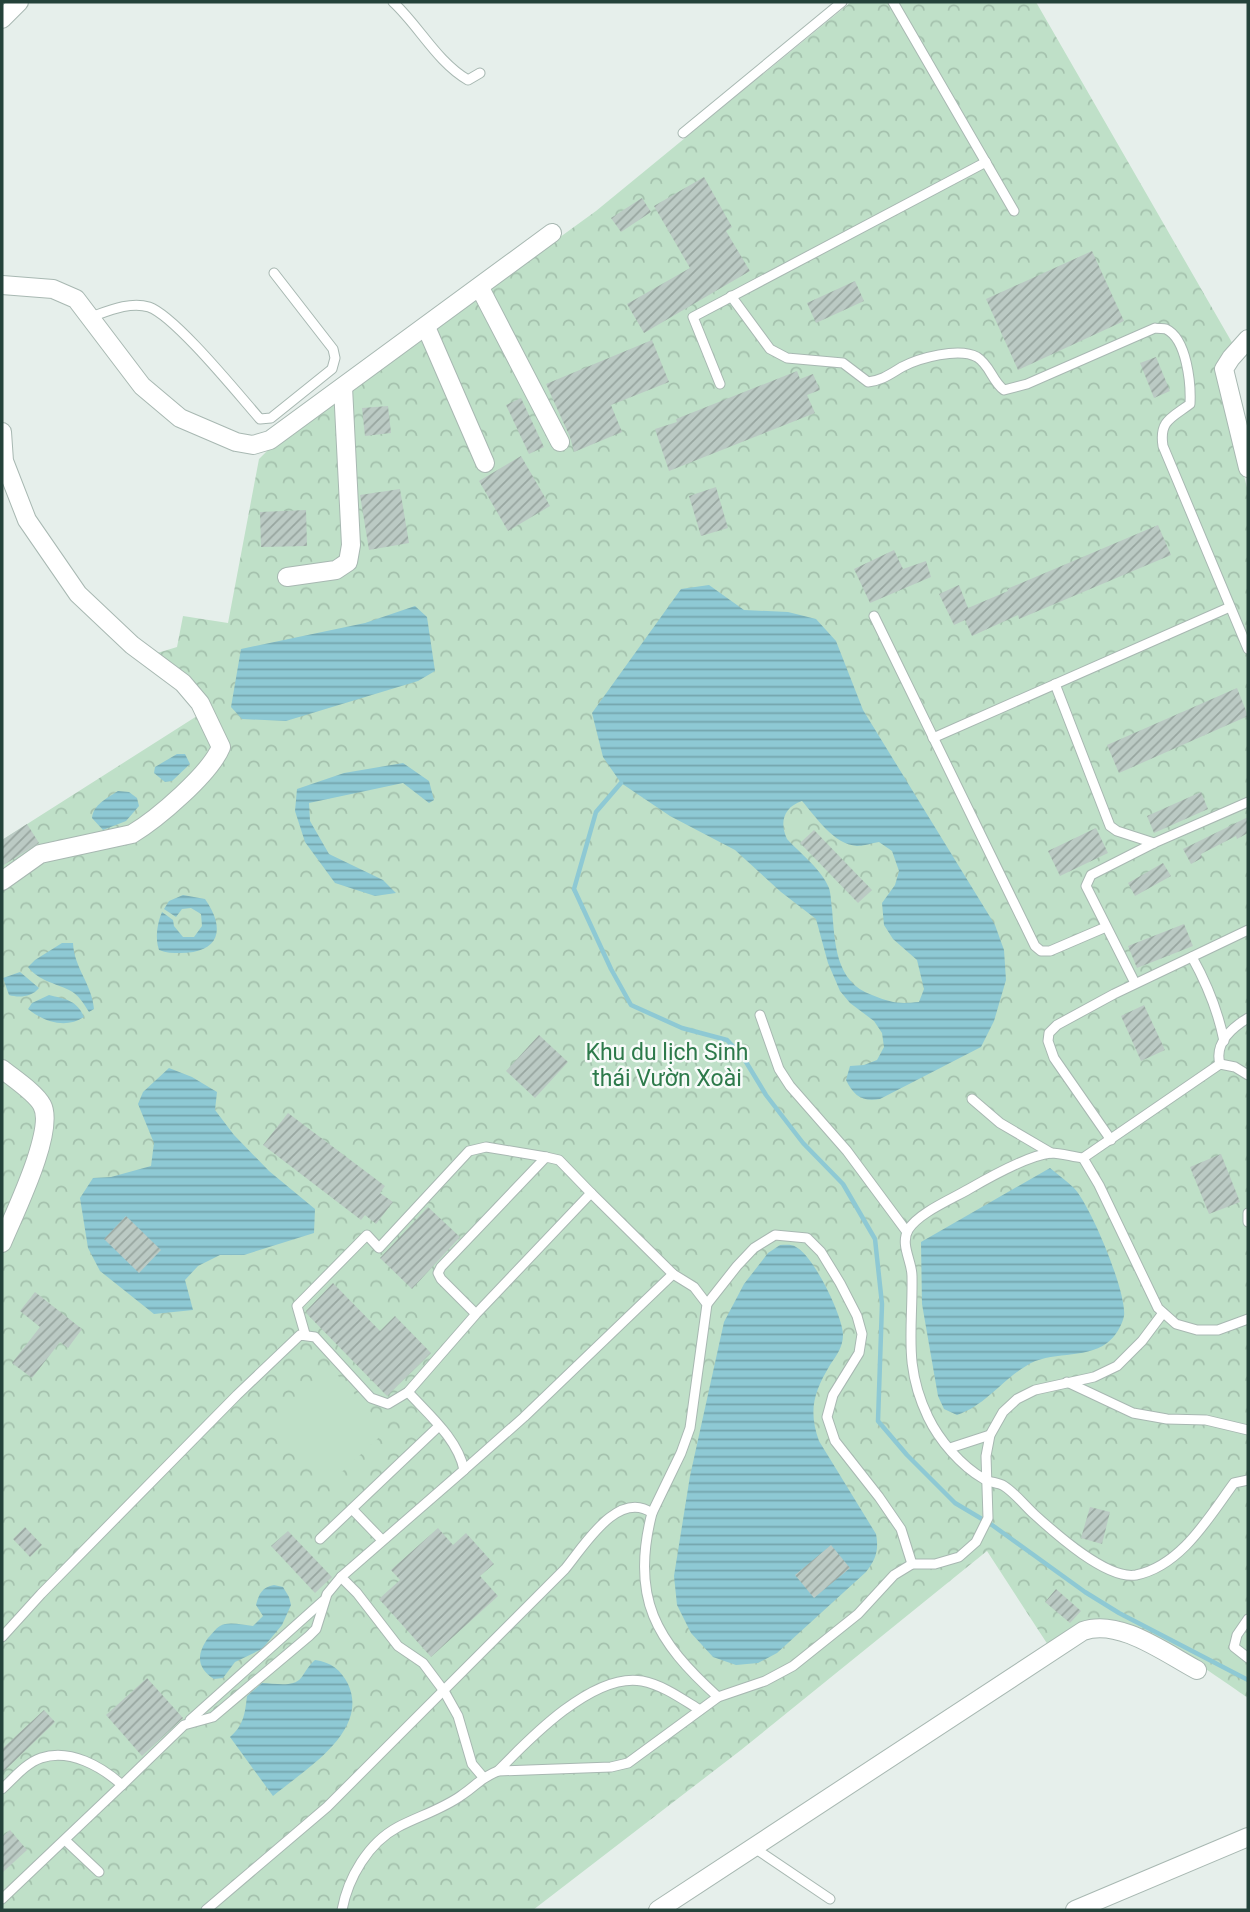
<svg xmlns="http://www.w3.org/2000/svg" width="1250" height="1912" font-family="Roboto,sans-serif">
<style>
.park{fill:url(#park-crowns)}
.pitch{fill:#bfe0c8}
.water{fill:url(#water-rules);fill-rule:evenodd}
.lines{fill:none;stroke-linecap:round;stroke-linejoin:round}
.stream{stroke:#8ec9d4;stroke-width:4.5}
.building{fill:url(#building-hatch)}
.service-casing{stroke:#a8b8b2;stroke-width:11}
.minor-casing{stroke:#a8b8b2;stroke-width:20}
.service{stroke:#fff;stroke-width:9}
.minor{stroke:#fff;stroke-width:18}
.labels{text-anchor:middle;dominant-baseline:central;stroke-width:5;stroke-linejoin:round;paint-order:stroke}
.park-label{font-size:23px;fill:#2d7a4b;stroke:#f7fbf9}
</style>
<defs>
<pattern id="park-crowns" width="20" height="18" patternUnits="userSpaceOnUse" patternTransform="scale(1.75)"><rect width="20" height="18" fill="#bfe0c8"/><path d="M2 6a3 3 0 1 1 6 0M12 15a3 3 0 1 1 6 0" fill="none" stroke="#a4c1ad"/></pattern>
<pattern id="water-rules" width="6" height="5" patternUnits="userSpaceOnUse" patternTransform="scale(1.75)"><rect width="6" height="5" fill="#8ec9d4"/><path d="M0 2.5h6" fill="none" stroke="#74a5ad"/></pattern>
<pattern id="building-hatch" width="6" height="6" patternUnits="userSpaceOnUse" patternTransform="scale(1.75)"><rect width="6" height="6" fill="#bbcac4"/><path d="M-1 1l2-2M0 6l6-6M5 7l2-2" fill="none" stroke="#98a6a0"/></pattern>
</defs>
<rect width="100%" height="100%" fill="#e6efeb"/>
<path class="park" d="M851 2H1036L1234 346 1220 377 1248 492V1698C1224 1681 1138 1621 1113 1620 1089 1619 1068 1635 1048 1645L987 1551 741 1750 533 1910H2V840L208 709 154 654 177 647 183 616 228 623 259 459 272 446 596 211Z"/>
<path class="pitch" d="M332 1369 387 1430 330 1483 274 1423Z"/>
<g class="water">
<path d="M709 585 744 610 788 612 816 619 836 641 863 710 995 925 1004 950 1006 980 994 1021 981 1047 880 1099C862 1102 854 1096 846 1080L850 1066 864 1065 877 1060 884 1047 882 1033 874 1021 850 1003 840 991 828 963 816 919 781 892 735 850 670 816 621 783 603 757 592 713 681 589ZM802 801C816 817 833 844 857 846 864 846 872 843 879 842L892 851 899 871 895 885 882 903 884 925 893 939 917 960 924 989 919 1002C898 1004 892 1003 872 995 835 982 835 943 832 909 831 903 831 894 829 888 822 870 800 853 787 839 779 822 784 807 802 801Z"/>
<path d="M415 606 427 617 435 671 418 681 286 721 242 719 231 707 241 649 365 623Z"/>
<path d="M177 754H185L190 764 172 781 165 782 154 773 155 767Z"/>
<path d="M403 763 429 781 434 800 429 803 403 783 309 803 310 821 329 854 383 880 396 893 375 896 335 883 305 842 295 811 297 789 344 773Z"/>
<path d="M118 791 129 792 137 798 139 806 126 821 103 830 92 818C93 805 107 798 118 791Z"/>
<path d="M183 895 205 899C226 929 220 953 180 953 173 953 166 953 159 950 155 938 157 924 162 912L173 920 174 926 183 937H194L202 926 201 914 191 908 182 909 176 917 164 909 169 901Z"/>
<path d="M62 943H73C74 968 92 984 94 1009L89 1012C84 1004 78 994 69 990 55 983 39 981 28 967L35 960Z"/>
<path d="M20 972 39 988C32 997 19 998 9 995L3 978Z"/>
<path d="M49 995C65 999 77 1000 84 1017 66 1029 44 1022 28 1009L32 1003Z"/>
<path d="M169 1068 192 1077 217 1092 215 1110 234 1135 269 1171 315 1209 314 1233 244 1255H220L198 1266 185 1280 193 1310 154 1314 100 1271 88 1248 80 1198 93 1178 111 1177 151 1166 154 1143 138 1104 143 1092Z"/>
<path d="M1050 1168C1058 1175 1067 1181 1074 1188 1091 1206 1127 1293 1124 1316 1122 1326 1115 1337 1107 1343 1084 1360 1050 1350 1026 1366 1001 1381 986 1405 957 1415L944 1409 938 1396 922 1304 921 1242Z"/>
<path d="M780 1245C785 1245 792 1244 796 1247 813 1255 843 1316 843 1335 843 1347 836 1356 830 1365 814 1392 808 1410 819 1441L876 1534C879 1550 876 1559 866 1572L777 1653 758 1663 736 1665 713 1657 691 1633 677 1605 674 1576 690 1476 724 1322 744 1284 768 1253Z"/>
<path d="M274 1585 283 1587 289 1597 291 1605 282 1625 262 1649 235 1662 223 1678 214 1679C197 1668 196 1655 208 1638 211 1635 216 1628 220 1626 228 1621 243 1625 253 1626L263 1616 256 1605C259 1594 262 1587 274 1585Z"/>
<path d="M315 1660C331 1662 341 1670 348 1684 370 1732 304 1770 273 1796L230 1737C244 1725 245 1713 247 1696L262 1683C274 1683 293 1688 301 1678 306 1671 309 1665 315 1660Z"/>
</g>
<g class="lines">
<path class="stream" d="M621 783 596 812 574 889 611 969 631 1005 682 1028 727 1040 743 1057 766 1095 803 1143 843 1184 875 1239 882 1304 878 1421 907 1455 955 1503 992 1525 1085 1592 1119 1613 1248 1680"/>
</g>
<g class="building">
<path d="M704 177 732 227 726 231 750 271 644 333 627 304 690 268 654 206Z"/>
<path d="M642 198 651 212 621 232 611 218Z"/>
<path d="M1092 251 1124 321 1018 370 986 299Z"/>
<path d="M855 281 864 301 816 323 807 303Z"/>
<path d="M652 340 669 382 611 405 622 432 574 452 570 437 546 384Z"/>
<path d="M1156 357 1170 391 1154 398 1140 363Z"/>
<path d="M797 371 800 379 813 374 820 390 807 395 815 413 669 471 655 429 677 422 676 419Z"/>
<path d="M521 398 544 447 529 454 506 405Z"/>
<path d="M388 406 391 433 365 436 362 408Z"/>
<path d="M521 456 550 506 508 531 479 481Z"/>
<path d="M716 487 728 528 701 536 689 496Z"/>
<path d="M400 489 409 543 369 550 360 495Z"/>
<path d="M306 510 307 546 261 547 260 512Z"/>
<path d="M1158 525 1171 555 1019 619 1018 615 972 636 965 620 954 625 939 594 959 585 968 608 1008 591 1007 589Z"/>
<path d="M894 550 903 569 926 561 931 577 870 603 854 569Z"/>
<path d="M1237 688 1248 716 1119 773 1107 745Z"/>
<path d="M1201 792 1208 809 1154 833 1147 816Z"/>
<path d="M1248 817V833L1237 839 1236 836 1201 854 1202 858 1191 864 1183 849Z"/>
<path d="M27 824 39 843 2 866V840Z"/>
<path d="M1096 828 1108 853 1060 876 1048 851Z"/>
<path d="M814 830 872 890 858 903 800 843Z"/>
<path d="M1163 863 1171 876 1135 896 1128 883Z"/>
<path d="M1184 924 1193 946 1137 968 1128 946Z"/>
<path d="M1144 1005 1165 1050 1141 1061 1121 1016Z"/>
<path d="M539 1035 568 1062 535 1098 506 1071Z"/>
<path d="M288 1113 385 1186 380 1193 393 1202 376 1224 365 1215 361 1220 263 1145Z"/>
<path d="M1221 1154 1240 1202 1209 1214 1190 1167Z"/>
<path d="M428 1207 460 1237 412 1289 380 1258Z"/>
<path d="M126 1216 161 1250 139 1273 104 1239Z"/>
<path d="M333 1283 380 1331 395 1316 431 1353 387 1396 307 1314 306 1311Z"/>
<path d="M35 1292 82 1329 68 1348 60 1342 32 1378 12 1363 40 1327 20 1311Z"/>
<path d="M1090 1507 1110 1512 1102 1544 1081 1538Z"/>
<path d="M25 1527 42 1545 30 1557 13 1539Z"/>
<path d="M438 1528 453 1545 466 1533 494 1564 480 1576 498 1596 431 1657 379 1599 400 1580 391 1570Z"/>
<path d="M288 1531 332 1577 315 1593 271 1546Z"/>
<path d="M831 1545 850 1568 814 1598 795 1575Z"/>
<path d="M1056 1589 1081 1611 1070 1623 1045 1602Z"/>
<path d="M147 1678 183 1718 142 1756 106 1715Z"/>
<path d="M44 1710 55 1722 2 1773V1749Z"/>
<path d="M10 1830 27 1850 2 1873V1837Z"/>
</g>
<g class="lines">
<g class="service-casing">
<g id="service">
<path d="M393 2C419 26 437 62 468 80L480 73"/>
<path d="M893 2 1014 211"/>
<path d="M683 133 842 2"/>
<path d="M731 296 770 349 787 358 843 363 868 382C883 380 890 374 902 367 919 358 959 347 977 357 990 365 992 381 1004 390L1027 384 1155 328C1159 329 1163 328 1166 329 1187 339 1191 384 1190 404 1171 418 1159 421 1163 446L1248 649"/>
<path d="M91 317C108 311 130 301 149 307 175 316 238 394 260 419L271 418 332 369 335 358 333 349 274 273"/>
<path d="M720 384 693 317 986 162"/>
<path d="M874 616 1035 946 1041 951H1050L1106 927"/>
<path d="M1055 684 1110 826 1117 831 1154 843"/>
<path d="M933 738 1230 607"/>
<path d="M1192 957C1207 984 1218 1011 1224 1041"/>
<path d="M1135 983 1086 886 1091 875 1154 843 1248 802"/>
<path d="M760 1015 779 1069 790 1086 847 1151 907 1232"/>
<path d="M1220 1064C1214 1043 1233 1027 1248 1018"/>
<path d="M1248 1075 1235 1067 1220 1064 1083 1158C1073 1157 1061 1153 1051 1153 1030 1155 988 1178 969 1189 952 1199 918 1213 908 1230 900 1245 912 1261 912 1276 913 1330 903 1365 928 1417 939 1440 961 1466 984 1479 990 1483 998 1482 1004 1486 1015 1493 1025 1506 1035 1515 1056 1534 1107 1580 1136 1575 1181 1566 1209 1517 1234 1483L1248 1480"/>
<path d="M972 1099 1000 1123 1051 1153"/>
<path d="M1111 1140 1054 1058 1048 1041 1049 1033 1057 1025 1114 994 1248 930"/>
<path d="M1083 1158 1099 1185 1158 1308 1176 1324 1197 1330H1218L1248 1319"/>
<path d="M591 1193 673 1274 694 1287 707 1304 690 1428 681 1453 652 1513"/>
<path d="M1248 1213V1222"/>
<path d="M707 1304 737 1266 754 1248 775 1235 807 1238 821 1252 840 1283 857 1316 862 1334 859 1353 833 1395 827 1417 835 1441 879 1497 901 1529 912 1564"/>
<path d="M305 1334 297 1306 367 1235 379 1248 469 1151 486 1147 546 1157"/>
<path d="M1067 1382 1133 1413 1167 1419 1206 1420 1248 1430"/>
<path d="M408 1392C428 1414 458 1439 464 1470L341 1577 357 1593 398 1646 423 1663 444 1691 458 1716 472 1764 483 1777"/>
<path d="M950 1448 990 1435"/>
<path d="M464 1470 524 1417 673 1274"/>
<path d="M352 1509 382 1540"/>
<path d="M320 1539 439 1426"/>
<path d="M1248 1619 1237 1635 1234 1647 1248 1658"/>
<path d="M2 1637 41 1594 237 1395 300 1335 315 1337 371 1398 388 1404 408 1392 476 1314 591 1193 559 1160 546 1157 441 1267 438 1273 441 1279 476 1314"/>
<path d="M190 1720 323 1601"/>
<path d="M498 1771C528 1740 593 1672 642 1681 663 1685 682 1699 700 1710"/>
<path d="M2 1789C13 1779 26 1763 41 1758 70 1748 102 1767 122 1785L184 1725 213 1717 309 1636 316 1629 327 1594 341 1577"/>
<path d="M65 1840 99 1872"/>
<path d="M753 1847 830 1899"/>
<path d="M2 1899 122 1785"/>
<path d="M206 1910 327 1807 565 1569C584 1546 618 1489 652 1513 630 1598 656 1641 718 1697"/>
<path d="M342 1910C348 1878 368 1843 398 1827 419 1816 443 1809 462 1795 477 1785 480 1778 498 1771L611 1767 628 1763 718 1697 765 1681 793 1666 858 1614 894 1575 912 1564H935L959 1557 976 1542 988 1518 986 1456 990 1435 1003 1412 1017 1399 1035 1390 1094 1377 1117 1366 1142 1341 1163 1313"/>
</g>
</g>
<g class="minor-casing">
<g id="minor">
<path d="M2 19 19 2"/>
<path d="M2 285 53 289 76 299 142 386 180 418 236 442 253 445 270 440 552 233"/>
<path d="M480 288 560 442"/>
<path d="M426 327 485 463"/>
<path d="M1248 339 1231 358 1224 369 1248 468"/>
<path d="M2 432 4 461 27 520 78 594 132 645 183 683 200 703 221 747C210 774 157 819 132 834L40 854 2 881"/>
<path d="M287 577 336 570 348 562 351 545 343 387"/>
<path d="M2 1069C13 1078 36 1093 42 1105 56 1130 13 1216 2 1243"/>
<path d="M658 1910 1083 1631C1119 1618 1165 1653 1197 1670"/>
<path d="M1075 1910 1248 1837"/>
</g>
</g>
<use href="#service" class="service"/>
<use href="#minor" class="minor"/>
</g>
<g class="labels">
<g class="park-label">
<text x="667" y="1052">Khu du lịch Sinh<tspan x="667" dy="26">thái Vườn Xoài</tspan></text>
</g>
</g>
<rect width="1250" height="1912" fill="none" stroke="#24423a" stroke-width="7"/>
</svg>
